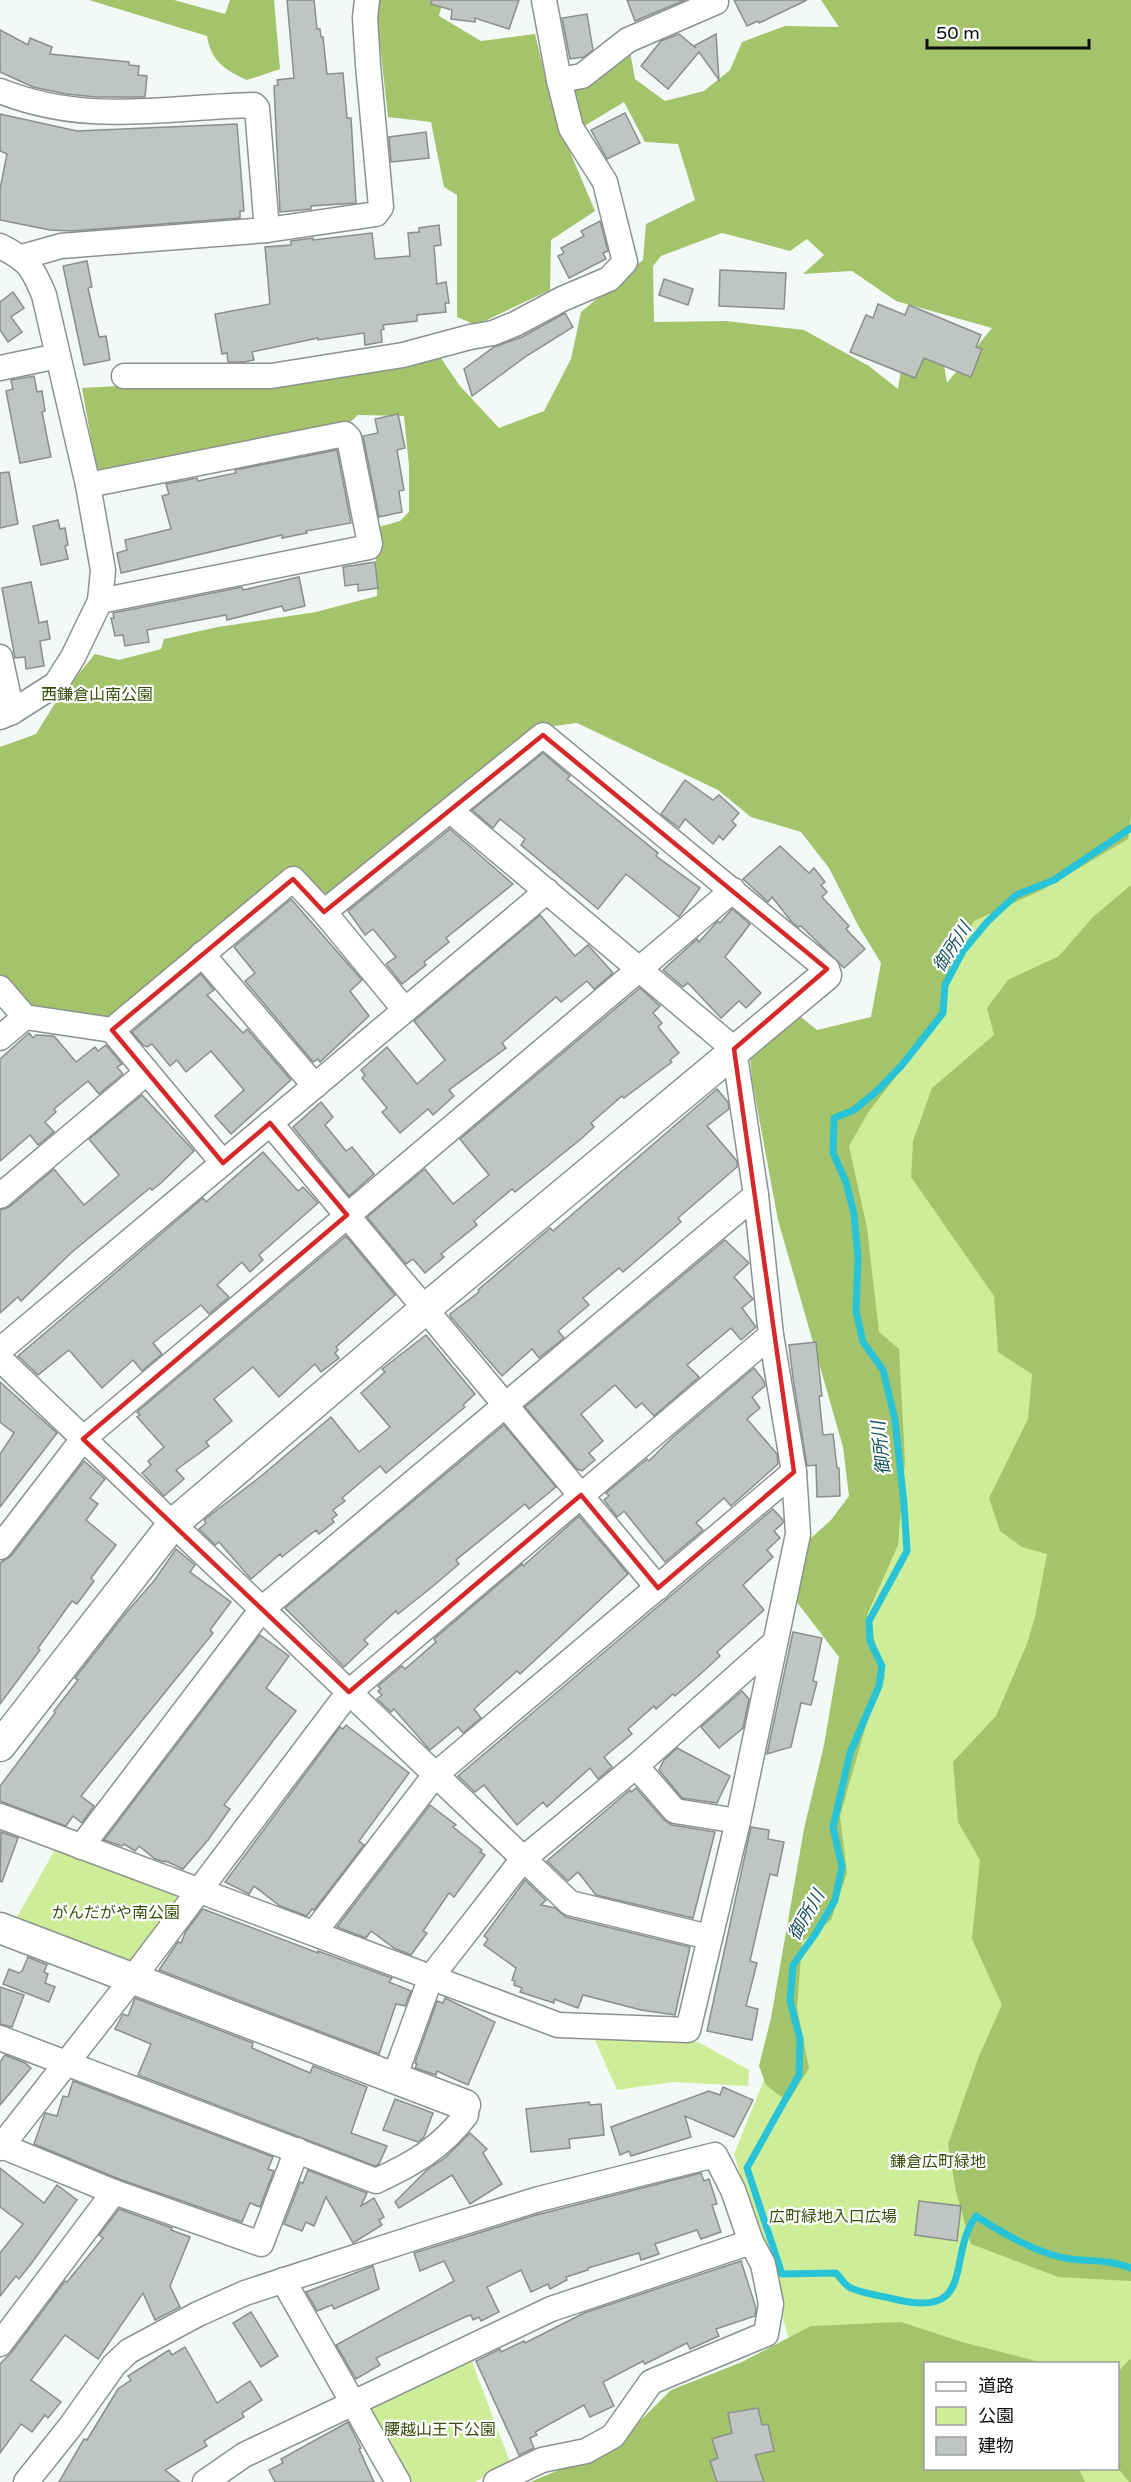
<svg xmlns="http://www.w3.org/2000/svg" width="1131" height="2482" font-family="'Varela Round','Noto Sans JP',sans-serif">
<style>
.green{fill:#cded99}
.forest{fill:#a3c46b;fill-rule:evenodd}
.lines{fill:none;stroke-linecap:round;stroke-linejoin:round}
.stream{stroke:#29c3d7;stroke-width:7}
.building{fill:#c1c5c1;stroke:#8b8f8b;stroke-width:1.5}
.minor-casing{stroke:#8c928f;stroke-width:27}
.tertiary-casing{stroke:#8c928f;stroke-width:33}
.minor{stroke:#fff;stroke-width:24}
.tertiary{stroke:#fff;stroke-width:30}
.marked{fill:none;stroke:#d62828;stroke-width:4.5;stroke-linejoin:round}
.labels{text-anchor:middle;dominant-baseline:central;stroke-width:4.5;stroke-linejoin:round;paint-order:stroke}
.park-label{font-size:16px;fill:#394d0b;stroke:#fff}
.water-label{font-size:18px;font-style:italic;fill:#135058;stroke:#fff}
</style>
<rect width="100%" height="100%" fill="#f3f9f6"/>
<g class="green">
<path d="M1131 717V2482H1068L1061 2469 1118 2468V2364H926L793 2352 734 2154 781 2038 846 1691 852 1481 817 1117Z"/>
<path d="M57 1846 174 1891 177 1901 133 1961 127 1962 16 1919Z"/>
<path d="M594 2038 698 2042 749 2070 748 2086 673 2082 617 2090Z"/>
<path d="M470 2357 510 2462 475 2482H407L368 2415 371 2405Z"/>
</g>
<g class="forest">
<path d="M89 0H174L225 14 230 0H274L280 69 247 80C225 70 211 61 207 36Z"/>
<path d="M375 0H443L439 16 481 41 535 34 549 92 586 82 630 51 635 79 665 101 704 91 730 70 742 42 785 26 839 27 821 0H1131V815L1128 839 1042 890 974 921 953 957 938 1023 869 1111 849 1146 867 1228 879 1332 899 1349 905 1461 898 1545 867 1615 885 1677 869 1715 840 1816 847 1873 831 1920 802 1942 797 2008 809 2068 788 2102 766 2085 759 2066 771 2018 804 1829 824 1745 839 1657 796 1601 810 1539 831 1520 849 1496 843 1447 778 1220 752 1080 750 1057 801 1017 817 1030 871 1017 881 963 859 927 829 868 801 832 751 817 718 790 577 723 539 728 331 894 322 893 302 875 115 1016 102 1019 28 1007 0 974V747L36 734 57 700 95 654 119 660 161 649 164 639 218 627 316 612 377 596 375 528 400 521 409 512V466L404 416 358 415 348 424 105 473 96 467 82 388 189 382 438 354 460 386 499 428 544 411 571 359 581 312 643 260 646 224 695 200 678 144 645 142 624 102 586 125 562 133 595 211 551 240 550 290 476 325 457 317V195L444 187 431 122 388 117ZM722 233 790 251 807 239 824 255 803 274 852 271 896 301 992 328 947 383 943 360 921 352 903 356 898 389 869 366 804 330 726 321 654 322 653 266 661 256Z"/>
<path d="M1131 885V2281L1058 2277 971 2244 956 2192 948 2144 979 2056 1002 2005 972 1939 980 1860 958 1822 953 1762 996 1716 1027 1644 1035 1617 1047 1554 1022 1547 1000 1531 989 1498 1028 1419 1032 1374 998 1352 994 1296 911 1177 913 1141 932 1088 994 1035 987 1008 1008 980 1059 956 1093 917Z"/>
<path d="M901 2322 962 2342 1044 2363 926 2364V2468L1079 2469 1085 2482H530L613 2448 671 2390 742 2362 811 2326Z"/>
<path d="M1131 2358V2482H1129L1118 2468V2372Z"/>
</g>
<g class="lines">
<path class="stream" d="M1131 828 1054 880 1016 895 988 921 963 951 945 985 943 1013 932 1027 902 1065 878 1090 854 1110 834 1118 833 1153 846 1182 854 1214 858 1257 856 1311 863 1342 883 1370 895 1420 904 1504 907 1551 869 1621 870 1641 882 1666 879 1686 850 1753 833 1827 842 1867 835 1900 816 1933 793 1965 790 2001 800 2039 799 2075 747 2168 782 2274 836 2273C840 2277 844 2284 849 2287 859 2293 882 2296 894 2299 978 2320 946 2256 976 2216 1002 2233 1040 2255 1071 2259 1095 2262 1106 2259 1131 2268"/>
</g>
<g class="building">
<path d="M287 0H314L317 29H320L321 37H323L327 74 343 73 347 118H351L356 203 311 206V209L280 212 274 86 278 85 277 80 294 78Z"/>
<path d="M432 0H519L509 29 475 18V22L451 19 452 10 431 4Z"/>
<path d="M627 0H685L635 21Z"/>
<path d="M734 0H807L759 23 758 21 747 26Z"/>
<path d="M587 14 593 50 584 57 570 59 562 18Z"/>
<path d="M0 30 28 45 30 38 52 47 50 54 129 62V65L139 66 138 75 147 76 145 97H96L66 94 33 87 0 72Z"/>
<path d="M679 34 696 48 694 46 716 34 719 80 699 52 668 89 641 66 661 41Z"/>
<path d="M625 113 640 143 607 159 591 130Z"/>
<path d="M0 114 77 131 237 124 244 211H240V218L72 231 50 230 0 220V189L7 154 0 151Z"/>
<path d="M426 132 429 158 391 162 389 137Z"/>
<path d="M600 221 608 251 603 253 606 259 569 278 558 256 564 253 561 248 584 236 581 231Z"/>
<path d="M439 225 441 245 434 246 437 284 446 282 449 303H445L446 312 417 315V321L383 325 384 329 381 330 382 342 365 345 364 333 318 340V338L252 352 254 360 244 362H228L227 353 222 354 215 314 270 304 265 247 291 245V241L313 238V240L372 233 375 259 410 256 408 233 419 232V228Z"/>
<path d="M87 261 92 287 88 288 99 337 106 336 110 360 84 365 63 266Z"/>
<path d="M720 270 786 273 784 309 719 306Z"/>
<path d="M664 279 693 289 688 305 659 295Z"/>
<path d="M13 292 24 308 11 317 22 332 8 342 0 330V302Z"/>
<path d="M878 304 905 315 909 305 981 335 976 347 982 349 971 377 924 358 915 378 850 352 866 315 873 318Z"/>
<path d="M565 313 573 327 528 355 472 396 464 369 494 347 522 337Z"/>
<path d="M34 376 37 392 42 391 45 411 42 412 51 457 20 463 6 391 13 389 11 380Z"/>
<path d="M398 414 405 448 397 450 404 490 399 491 402 512 379 517 363 436 378 433 375 419Z"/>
<path d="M337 450 351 523 306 531 307 533 282 538V535L121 573 117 553 127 550 125 540 171 529 162 496 169 494 166 484 197 478 198 481 236 473 235 470Z"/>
<path d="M9 472 18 524 0 528V473Z"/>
<path d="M58 520 60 529 65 528 68 545 65 546 68 559 41 565 33 526Z"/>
<path d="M375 562 378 588 358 591V584L345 586 343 567Z"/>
<path d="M299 577 305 606 284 611 282 606 227 620 226 615 147 630 149 642 125 646 123 635 115 636 111 618H114L113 613 242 587 243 590Z"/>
<path d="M31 582 39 623 47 621 50 639 40 641 44 666 26 669 25 657 15 658 2 588Z"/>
<path d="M543 753 570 776 567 779 658 853 656 856 700 888 679 917 626 874 598 909 521 845 525 839 500 819 493 828 472 810Z"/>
<path d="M685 780 713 800 719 795 739 813 732 821 736 825 723 840 719 836 713 844 685 819 679 828 661 814Z"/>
<path d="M450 829 513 884 446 938 449 942 424 962 426 965 402 984 386 964 396 957 373 929 365 935 348 911Z"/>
<path d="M780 846 809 873 814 868 825 882 821 885 827 892 822 897 849 926 846 929 865 949 844 968 801 926 798 927 791 921 772 897 768 902 743 879Z"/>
<path d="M291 899 362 980 350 991 369 1016 320 1062 318 1059 313 1062 245 981 255 973 234 947Z"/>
<path d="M732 909 750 924 725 957 761 993 746 1008 739 1001 721 1018 688 983 683 987 663 970 697 939 699 942 715 924 718 921 720 923Z"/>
<path d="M540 915 575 956 588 945 613 973 594 989 587 981 561 1002 556 997 502 1043 506 1048 449 1090 454 1096 433 1115 428 1109 400 1133 382 1112 387 1108 362 1078 365 1075 361 1070 387 1047 417 1084 445 1060 414 1021Z"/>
<path d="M201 974 214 990 207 995 243 1033 247 1029 291 1080 231 1134 215 1116 244 1090 211 1051 186 1072 177 1060 170 1066 152 1044 147 1047 143 1045 132 1032Z"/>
<path d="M640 988 660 1006 653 1013 662 1023 658 1027 679 1053 670 1060 672 1062 624 1098 622 1096 591 1123 594 1127 581 1139 515 1192 512 1189 474 1221 477 1225 441 1254 444 1257 425 1273 413 1259 406 1264 367 1217 425 1169 453 1204 489 1175 460 1139Z"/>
<path d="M29 1033 33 1038 36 1035 54 1036 76 1062 95 1047 98 1051 106 1045 122 1064 117 1067 123 1074 99 1094 88 1081 54 1109 56 1112 45 1122 54 1132 38 1145 30 1135 0 1161V1059Z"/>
<path d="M717 1089 728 1102 729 1109 707 1126 737 1161V1167L678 1218 681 1222 623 1272 619 1268 583 1298 589 1305 558 1331 564 1338 539 1358 532 1349 502 1376 450 1316V1314L479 1292 478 1290 550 1228 553 1231Z"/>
<path d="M142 1095 194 1151 161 1183 152 1190 150 1188 72 1252 21 1301 18 1297 0 1313V1210L9 1207 54 1169 84 1205 119 1175 89 1139Z"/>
<path d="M321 1102 333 1117 325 1125 346 1151 352 1147 374 1174 349 1196 293 1127Z"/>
<path d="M263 1152 298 1191 303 1187 318 1203 259 1255 263 1260 250 1272 242 1262 217 1285 229 1297 209 1314 201 1305 153 1343 162 1354 142 1371 133 1360 102 1388 69 1350 38 1375 18 1356 203 1198 206 1202Z"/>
<path d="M346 1236 395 1295 336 1347 338 1350 335 1353 339 1358 321 1372 315 1364 279 1397 253 1367 214 1399 232 1421 206 1442 209 1446 176 1470 184 1479 164 1496 142 1473 151 1465 148 1461 164 1447 137 1417 140 1415 137 1412Z"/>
<path d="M725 1240 749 1263 734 1277 753 1299 742 1308 756 1327 741 1340 731 1328 687 1365 699 1377 654 1416 642 1403 636 1408 615 1385 581 1414 603 1441 589 1453 595 1460 582 1471 577 1469 525 1407Z"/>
<path d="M426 1335 475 1394 463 1405 465 1407 386 1473 380 1466 342 1498 345 1501 333 1510 337 1515 332 1519 334 1522 319 1534 316 1530 282 1557 280 1554 251 1579 219 1542 215 1545 199 1529 206 1523 204 1520 260 1477 331 1417 359 1452 390 1427 361 1393 385 1372 382 1369Z"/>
<path d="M816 1342 822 1396H819L823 1435 833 1434 837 1468H839L840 1496 817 1497 816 1465 807 1466 793 1378 789 1345Z"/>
<path d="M754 1368 764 1381 765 1386 752 1397 760 1408 747 1419 777 1454 778 1464 731 1506 724 1498 696 1523 703 1530 665 1562 624 1511 617 1517 604 1500 609 1496 606 1493 647 1459 649 1461 673 1437Z"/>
<path d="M0 1382 57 1433 0 1507V1454L14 1433 0 1422Z"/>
<path d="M504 1425 556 1487 529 1509 525 1504 456 1560 459 1564 432 1587 398 1614 396 1611 364 1640 368 1644 344 1667 285 1608Z"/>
<path d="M84 1461 105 1479 90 1498 98 1504 86 1520 116 1545 91 1578 94 1581 77 1604 72 1601 38 1648 40 1650 0 1704V1563L11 1556Z"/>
<path d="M773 1509 783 1520V1523L774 1531 780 1538 767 1550 773 1557 743 1585 764 1610 717 1652 720 1656 705 1670 675 1696 673 1694 656 1709 654 1706 628 1729 632 1734 604 1757 612 1767 598 1779 590 1768 547 1807 543 1802 517 1825 484 1785 475 1792 458 1776Z"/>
<path d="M579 1516 628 1574 520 1674 517 1671 474 1709 481 1718 463 1733 458 1727 430 1750 394 1709 391 1712 377 1699 382 1695 378 1691 381 1689 378 1686 402 1666 405 1669 436 1642 434 1639 522 1564 523 1566Z"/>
<path d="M176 1549 195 1565 190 1572 231 1602 210 1630 213 1633 81 1796 94 1806 82 1823 73 1816 66 1826 2 1802 0 1801V1786L55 1713 54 1711 78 1680 75 1678 125 1614 154 1581Z"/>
<path d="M793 1632 822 1638 813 1681 817 1682 811 1705 801 1703 791 1747 767 1754Z"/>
<path d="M260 1635 289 1656 266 1688 296 1711 224 1805 230 1809 208 1840 183 1869 166 1861 165 1862 155 1859 139 1846 135 1851 124 1844 122 1846 104 1840Z"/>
<path d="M742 1691 749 1699 743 1728 719 1748 701 1727Z"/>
<path d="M346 1725 409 1773 359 1841 364 1845 314 1910 312 1909 307 1916 280 1906 254 1886 249 1894 225 1882 340 1727 343 1729Z"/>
<path d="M677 1748 730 1776 717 1803 682 1798 659 1770 664 1760Z"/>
<path d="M636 1788 664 1820 672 1825 715 1832 693 1918 596 1895 578 1872 568 1881 547 1861 630 1790 631 1792Z"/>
<path d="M430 1805 456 1825 453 1827 482 1850 480 1852 485 1855 454 1897 449 1893 423 1931 427 1933 411 1955 394 1948 371 1931 366 1938 337 1927Z"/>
<path d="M751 1827 769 1830 768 1839 784 1842 777 1876 770 1874 750 1961 757 1963 746 2006 758 2009 752 2040 707 2031Z"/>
<path d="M1 1832 18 1838 2 1882 0 1881Z"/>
<path d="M525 1880 546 1900 541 1905 555 1908 566 1917 690 1947 675 2015 641 2010 583 1995 578 2008 554 1999V2003L520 1992 522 1988 514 1985 515 1981 512 1980 516 1968 484 1945 488 1939 484 1936Z"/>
<path d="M203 1909 318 1953V1951L392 1978 389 1982 411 1991 405 2006 396 2004 379 2054 159 1970 178 1942 181 1943 186 1931Z"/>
<path d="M28 1957 47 1965 44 1972 48 1974 45 1983 55 1987 49 2002 3 1984 9 1969 19 1973 22 1971Z"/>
<path d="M0 1987 24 1995 12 2027 0 2024Z"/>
<path d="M135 1998 253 2043 252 2048 310 2073 313 2066 367 2087 351 2133 387 2146 379 2164 375 2166 138 2075 151 2044 115 2029 123 2014 128 2016Z"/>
<path d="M445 1998 495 2022 468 2085 437 2071 436 2075 415 2068 417 2064 415 2063 437 2001 443 2003Z"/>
<path d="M5 2055 25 2063 31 2068 0 2105V2062Z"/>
<path d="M73 2081 273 2157 268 2169 274 2171 260 2207 250 2203 242 2222 119 2179 34 2144 45 2113 57 2116 63 2096 68 2097Z"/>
<path d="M723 2087 753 2100 734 2137 685 2116 691 2137 631 2156 629 2151 620 2155 611 2127 709 2091 720 2095Z"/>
<path d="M395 2099 433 2113 424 2137 418 2142 383 2130Z"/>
<path d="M589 2102 590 2105 601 2104 604 2135 569 2139 570 2148 531 2152 526 2109Z"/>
<path d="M470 2133 487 2149 483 2153 502 2184 470 2204 452 2175 399 2208 395 2202 427 2170 446 2157Z"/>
<path d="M0 2168 44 2203 57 2185 77 2200 31 2264 19 2279 16 2276 0 2296V2253L23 2224 0 2207Z"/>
<path d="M308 2170 367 2193 361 2206 374 2198 384 2217 379 2220 382 2225 353 2243 326 2197 314 2226 306 2222 302 2231 284 2224 300 2182 303 2183Z"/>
<path d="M701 2173 704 2181 709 2179 717 2204 712 2205 721 2232 701 2239 697 2230 655 2244 659 2254 641 2260 639 2253 588 2268V2270L566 2277 567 2280 550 2289 548 2284 531 2292 521 2270 487 2287 499 2312 481 2321 479 2317 473 2320 471 2315 465 2317 376 2358 380 2365 356 2379 336 2345 454 2281 444 2261 420 2271 414 2253 536 2215Z"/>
<path d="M919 2201 961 2206 957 2241 915 2235Z"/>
<path d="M119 2209 172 2228 171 2230 190 2237 170 2286 180 2307 155 2320 143 2293 98 2359 65 2335 31 2380 61 2402 48 2418 45 2415 32 2432 21 2424 0 2453V2364L11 2353 65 2281 67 2282 103 2238 99 2235Z"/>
<path d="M741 2261 756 2308 755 2316 716 2329 719 2336 690 2349 687 2343 645 2364 643 2361 603 2382 614 2406 590 2417 584 2405 535 2432 537 2435 530 2438 534 2448 519 2455 476 2361 500 2349 501 2352 524 2341 525 2343 584 2313Z"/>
<path d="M373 2266 379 2289 334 2309 332 2305 317 2311 306 2292Z"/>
<path d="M251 2312 278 2356 261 2367 233 2323Z"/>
<path d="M185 2347 217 2403 250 2381 262 2400 242 2413 244 2417 204 2441 207 2446 165 2470 180 2482H59L84 2439 87 2440 118 2389 131 2380 128 2376 169 2350 172 2355Z"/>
<path d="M758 2408 762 2425 768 2424 774 2451 755 2455 764 2482H717L710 2461 718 2458 712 2439 732 2433 728 2413Z"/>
<path d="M348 2422 361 2448 359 2449 374 2482H275L269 2470 283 2463 281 2459Z"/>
</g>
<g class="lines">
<g class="minor-casing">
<g id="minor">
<path d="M544 0 559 80 582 76 628 40 716 2"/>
<path d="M0 91C88 126 164 107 254 105L257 108 267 230"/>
<path d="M0 246C28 260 32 266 44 295L88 485 103 570 100 601 73 657 56 684 12 712 0 717"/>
<path d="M22 257 61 246 267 230 376 214 381 207 368 65 365 18 367 0"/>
<path d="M0 368 58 356"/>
<path d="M124 376H271L403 355 470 337 493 333 515 324 562 299 609 279 625 262 605 182 571 128 559 80"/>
<path d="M88 485 345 434 349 438 370 544 369 547 100 601"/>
<path d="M0 657 12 712"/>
<path d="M324 912 405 1010"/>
<path d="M202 954 315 1086"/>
<path d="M0 988 25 1017 112 1030 293 879 324 912 543 735 827 969 826 975"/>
<path d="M112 1030 223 1163"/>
<path d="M0 1038 25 1017"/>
<path d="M270 1123 658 1588"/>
<path d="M0 1196 146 1073"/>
<path d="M0 1350 547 891"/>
<path d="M0 1359 570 1903 709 1937"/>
<path d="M0 1547 83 1439 733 890"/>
<path d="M636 1766 675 1811 738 1821"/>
<path d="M0 1816 558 2025 688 2030 738 1821 798 1534 794 1472 771 1335 756 1195 734 1049 451 811"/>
<path d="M81 1847 262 1609 756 1195"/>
<path d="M314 1933 435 1775 794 1472"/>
<path d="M0 2038 376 2181C413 2164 441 2148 466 2115L465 2105"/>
<path d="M394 2078 431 1977 523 1859 636 1766 773 1644"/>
<path d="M2 2146 114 2192 261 2244 297 2150"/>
<path d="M0 2148 133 1978 349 1692 771 1335"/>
<path d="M283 2280 398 2482"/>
<path d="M0 2344 114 2192"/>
<path d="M26 2482 70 2427 114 2365 129 2351 198 2314 245 2293 429 2233 539 2199 715 2155 733 2190 751 2242 763 2264 771 2304 766 2334 651 2382 613 2436 586 2451 542 2460 496 2482"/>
<path d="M205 2482 244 2455 551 2309 751 2242"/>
</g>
</g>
<g class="tertiary-casing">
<g id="tertiary">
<path d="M0 1746 173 1524 425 1309 826 975"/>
<path d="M0 1928 465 2105"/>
</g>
</g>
<use href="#minor" class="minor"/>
<use href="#tertiary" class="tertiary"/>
</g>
<path class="marked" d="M543 735 827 969 734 1049 794 1472 658 1588 581 1495 349 1692 83 1439 347 1215 270 1123 223 1163 112 1030 293 879 324 912Z"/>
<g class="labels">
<g class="park-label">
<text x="97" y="695">西鎌倉山南公園</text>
<text x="116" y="1913">がんだがや南公園</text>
<text x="938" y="2162">鎌倉広町緑地</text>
<text x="833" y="2217">広町緑地入口広場</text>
<text x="440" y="2430">腰越山王下公園</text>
</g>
<g class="water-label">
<text transform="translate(952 947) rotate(-57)">御所川</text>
<text transform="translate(881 1448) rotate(-96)">御所川</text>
<text transform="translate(806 1915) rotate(-60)">御所川</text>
</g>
</g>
<rect x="924" y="2362" width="195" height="108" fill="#ffffff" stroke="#9f9f9f" stroke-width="1.5"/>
<rect x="936" y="2382" width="30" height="9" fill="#ffffff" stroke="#9f9f9f" stroke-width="1.5"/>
<text x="978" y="2392" font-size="18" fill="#0e100f">道路</text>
<rect x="936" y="2407" width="30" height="18" fill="#cded99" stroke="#9f9f9f" stroke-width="1.5"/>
<text x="978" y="2422" font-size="18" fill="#0e100f">公園</text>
<rect x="936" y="2437" width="30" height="18" fill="#c1c5c1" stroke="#9f9f9f" stroke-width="1.5"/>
<text x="978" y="2452" font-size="18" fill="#0e100f">建物</text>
<path d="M927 39v9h162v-9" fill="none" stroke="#0e100f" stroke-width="3"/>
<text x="936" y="39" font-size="18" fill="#0e100f" stroke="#ffffff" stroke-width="4.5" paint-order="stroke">50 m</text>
</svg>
